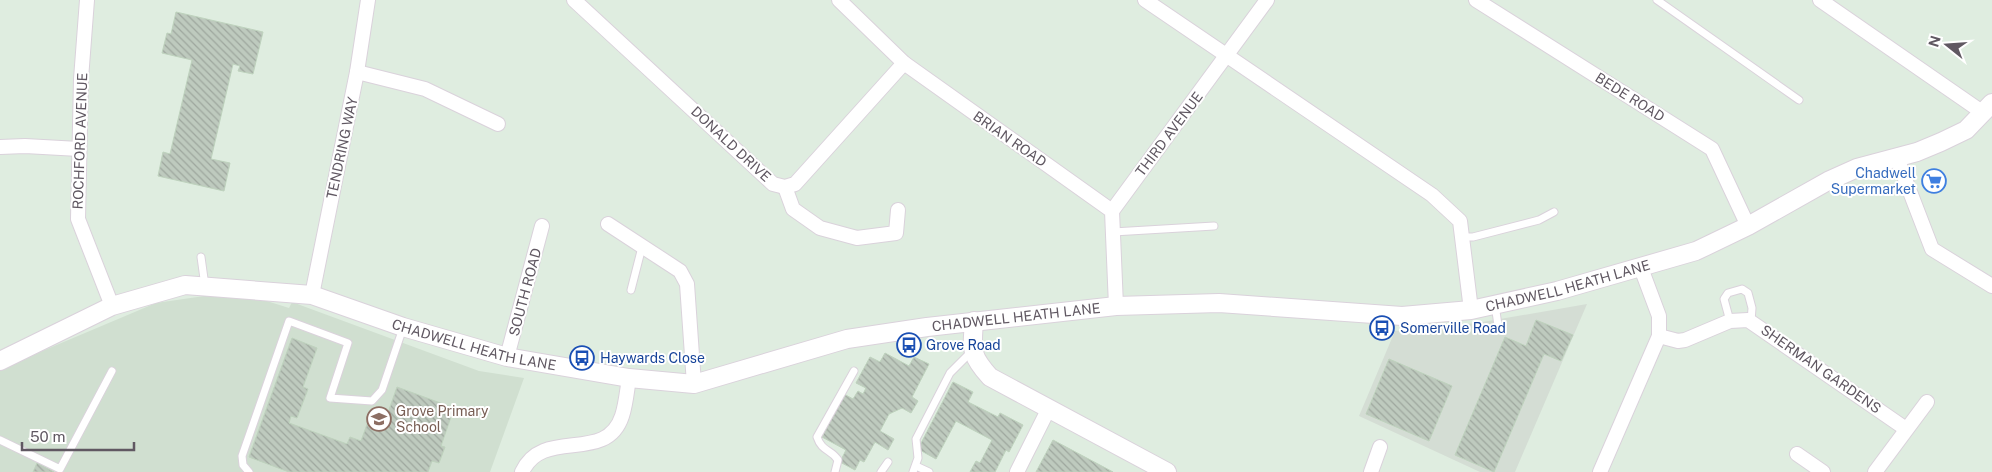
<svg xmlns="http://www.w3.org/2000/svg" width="1992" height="472" font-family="'Public Sans',sans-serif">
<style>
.industrial{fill:#d4ddd4}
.education{fill:#d0dfd0}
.building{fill:url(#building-back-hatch);stroke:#bed2bd}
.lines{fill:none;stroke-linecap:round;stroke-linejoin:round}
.service-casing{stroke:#dad2db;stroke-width:9}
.minor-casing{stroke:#dad2db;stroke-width:16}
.tertiary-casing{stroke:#dad2db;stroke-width:20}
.service{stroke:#fff;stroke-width:7}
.minor{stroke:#fff;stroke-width:14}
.tertiary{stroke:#fff;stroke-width:18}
.labels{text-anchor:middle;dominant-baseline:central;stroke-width:4;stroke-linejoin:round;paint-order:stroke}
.street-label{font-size:14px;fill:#605862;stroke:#fff}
.shop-label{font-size:14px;fill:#366cbe;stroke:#fff;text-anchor:end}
.transit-label{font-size:14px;fill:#164399;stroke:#fff;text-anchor:start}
.education-label{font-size:14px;fill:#785e54;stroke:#fff;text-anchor:start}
</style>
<defs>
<pattern id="building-back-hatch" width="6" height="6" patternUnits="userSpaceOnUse" patternTransform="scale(1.25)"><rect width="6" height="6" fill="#becabe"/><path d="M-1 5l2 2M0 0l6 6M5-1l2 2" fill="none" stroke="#9ea79e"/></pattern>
</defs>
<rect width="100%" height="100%" fill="#dfede0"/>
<path class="industrial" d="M1587 304 1515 472H1480L1359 416 1395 331 1477 323Z"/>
<path class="education" d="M225 293 254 297 289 308 292 302 479 371 524 378 490 472H0V371L21 360 156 303Z"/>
<g class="building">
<path d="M176 12 263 32 253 74 238 71 240 66 233 64 211 159 230 163 224 191 158 176 163 152 170 154 192 60 162 53 167 33 171 34Z"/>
<path d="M1536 320 1573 335 1561 361 1544 354 1494 472 1455 455 1505 337 1526 346Z"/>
<path d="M292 338 317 348 303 387 308 389 297 418 291 416 289 423 347 444 350 437 361 441 370 416 385 421 397 387 454 408 441 446 445 447 439 463 432 461 428 472H289L249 457Z"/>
<path d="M885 353 909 366 914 357 929 364 912 397 918 401 911 413 902 408 889 414 880 431 894 439 888 450 875 442 864 462 860 460 855 470 840 462 846 450 822 437 844 394 853 399 858 391 863 394 866 388 856 383 870 357 880 362Z"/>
<path d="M1389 359 1452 386 1429 441 1366 414Z"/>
<path d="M953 382 973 392 968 402 998 417 1000 413 1023 425 1009 452 1006 450 995 472H970L976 461 980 463 992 440 956 421 936 459 918 449Z"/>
<path d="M1053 440 1113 472H1036Z"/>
<path d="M37 463 54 472H33Z"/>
</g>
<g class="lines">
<g class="service-casing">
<g id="service">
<path d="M1657 0 1799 100"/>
<path d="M1113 232 1214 226"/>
<path d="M1462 237H1473L1539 220 1554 212"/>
<path d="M201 257 205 286"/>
<path d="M631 290 642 247"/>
<path d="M1495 305 1498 325"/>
<path d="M1730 321 1724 299 1728 293 1742 289 1748 293 1752 308 1751 322"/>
<path d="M0 440 60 469 112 371"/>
<path d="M916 466 929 472"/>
<path d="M249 472 243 465 242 456 289 321 348 343 330 398 372 401 382 390 403 328"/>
<path d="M835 472 838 460C831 449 822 452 817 437L854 371"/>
<path d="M881 472 888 462"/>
<path d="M913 472 918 458 916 439 950 373 972 351"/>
</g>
</g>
<g class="minor-casing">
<g id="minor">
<path d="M87 0 81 79 78 219 112 306"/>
<path d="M574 0 773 184 785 187 795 184 904 63"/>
<path d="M839 0 904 63 1112 211 1116 306"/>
<path d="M1145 0 1432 195 1460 221 1471 310"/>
<path d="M1476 0 1712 149 1748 226"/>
<path d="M1820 0 1982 112"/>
<path d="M357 72 425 89 498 124"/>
<path d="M0 147 25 146 79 149"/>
<path d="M1897 158 1932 249 1992 286"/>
<path d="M785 187 793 209 820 228 857 238 896 233 898 210"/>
<path d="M1112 211 1267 0"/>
<path d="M608 224 680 271 687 284 694 384"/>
<path d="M1641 268 1659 316V336L1678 341 1685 340 1730 321 1748 320 1906 429"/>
<path d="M312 295 357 72 368 0"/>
<path d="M507 357 542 226"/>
<path d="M1797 454 1823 472"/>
<path d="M522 472C543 426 606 465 622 416 626 404 627 390 629 378"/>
<path d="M1017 472 1049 408"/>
<path d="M1371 472 1380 447"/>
<path d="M1600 472 1659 336"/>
<path d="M1875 472 1927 402"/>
</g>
</g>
<g class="tertiary-casing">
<g id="tertiary">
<path d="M974 321C972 350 970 355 990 377L1167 472"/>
<path id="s1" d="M0 361 112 306 185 285 312 295 403 327 507 357 629 378 694 384 847 339 927 327 1116 306 1219 303 1402 316 1471 310 1557 291 1696 251 1748 226 1828 181 1857 168 1917 152 1941 142 1966 130 1992 103"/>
</g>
</g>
<use href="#service" class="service"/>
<use href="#minor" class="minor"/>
<use href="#tertiary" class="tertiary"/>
</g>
<defs>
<g id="supermarket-ring" transform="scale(1.25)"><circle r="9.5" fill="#fff" stroke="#3f7fe0" stroke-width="1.5"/><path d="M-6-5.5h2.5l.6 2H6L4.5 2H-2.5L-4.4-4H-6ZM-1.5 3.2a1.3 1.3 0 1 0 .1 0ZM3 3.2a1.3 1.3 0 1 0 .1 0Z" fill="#3f7fe0"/></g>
<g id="bus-ring" transform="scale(1.25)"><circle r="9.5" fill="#fff" stroke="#1a4fb4" stroke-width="1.5"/><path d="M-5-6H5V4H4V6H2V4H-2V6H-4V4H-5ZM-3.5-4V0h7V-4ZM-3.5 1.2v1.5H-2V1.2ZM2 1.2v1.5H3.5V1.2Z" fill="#1a4fb4"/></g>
<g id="school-ring" transform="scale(1.25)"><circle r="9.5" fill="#fff" stroke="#8d6e63" stroke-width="1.5"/><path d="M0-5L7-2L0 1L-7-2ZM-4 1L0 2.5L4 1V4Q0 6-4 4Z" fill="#8d6e63"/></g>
</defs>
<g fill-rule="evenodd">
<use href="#supermarket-ring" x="1934" y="181"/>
<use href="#bus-ring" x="1382" y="328"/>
<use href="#bus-ring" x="909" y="345"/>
<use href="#bus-ring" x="582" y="358"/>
<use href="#school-ring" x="379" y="419"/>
</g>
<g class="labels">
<g class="street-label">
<text transform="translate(1630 97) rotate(32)">BEDE ROAD</text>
<text transform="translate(1169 134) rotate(-53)">THIRD AVENUE</text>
<text transform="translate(1010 139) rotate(35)">BRIAN ROAD</text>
<text transform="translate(80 141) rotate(-88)">ROCHFORD AVENUE</text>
<text transform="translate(731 144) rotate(43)">DONALD DRIVE</text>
<text transform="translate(342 148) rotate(-78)">TENDRING WAY</text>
<text stroke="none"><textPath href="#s1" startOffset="1608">CHADWELL HEATH LANE</textPath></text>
<text transform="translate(525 292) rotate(-75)">SOUTH ROAD</text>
<text stroke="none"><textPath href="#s1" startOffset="1052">CHADWELL HEATH LANE</textPath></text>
<text stroke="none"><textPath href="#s1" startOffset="498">CHADWELL HEATH LANE</textPath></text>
<text transform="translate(1821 369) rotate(35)">SHERMAN GARDENS</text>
</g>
<g class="shop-label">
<text x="1916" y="173">Chadwell<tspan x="1916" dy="16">Supermarket</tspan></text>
</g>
<g class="transit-label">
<text x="1400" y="328">Somerville Road</text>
<text x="926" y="345">Grove Road</text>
<text x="600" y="358">Haywards Close</text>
</g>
<g class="education-label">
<text x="396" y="411">Grove Primary<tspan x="396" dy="16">School</tspan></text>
</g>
</g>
<g transform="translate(1947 45) rotate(287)" stroke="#ffffff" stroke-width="4" paint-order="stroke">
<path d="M0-4L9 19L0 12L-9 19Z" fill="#605862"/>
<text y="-8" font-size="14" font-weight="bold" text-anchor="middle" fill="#605862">N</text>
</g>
<path d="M22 442v8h112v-8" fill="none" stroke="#605862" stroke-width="2.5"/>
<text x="30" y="442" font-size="15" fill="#605862" stroke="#ffffff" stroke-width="4" paint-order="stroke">50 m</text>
</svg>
